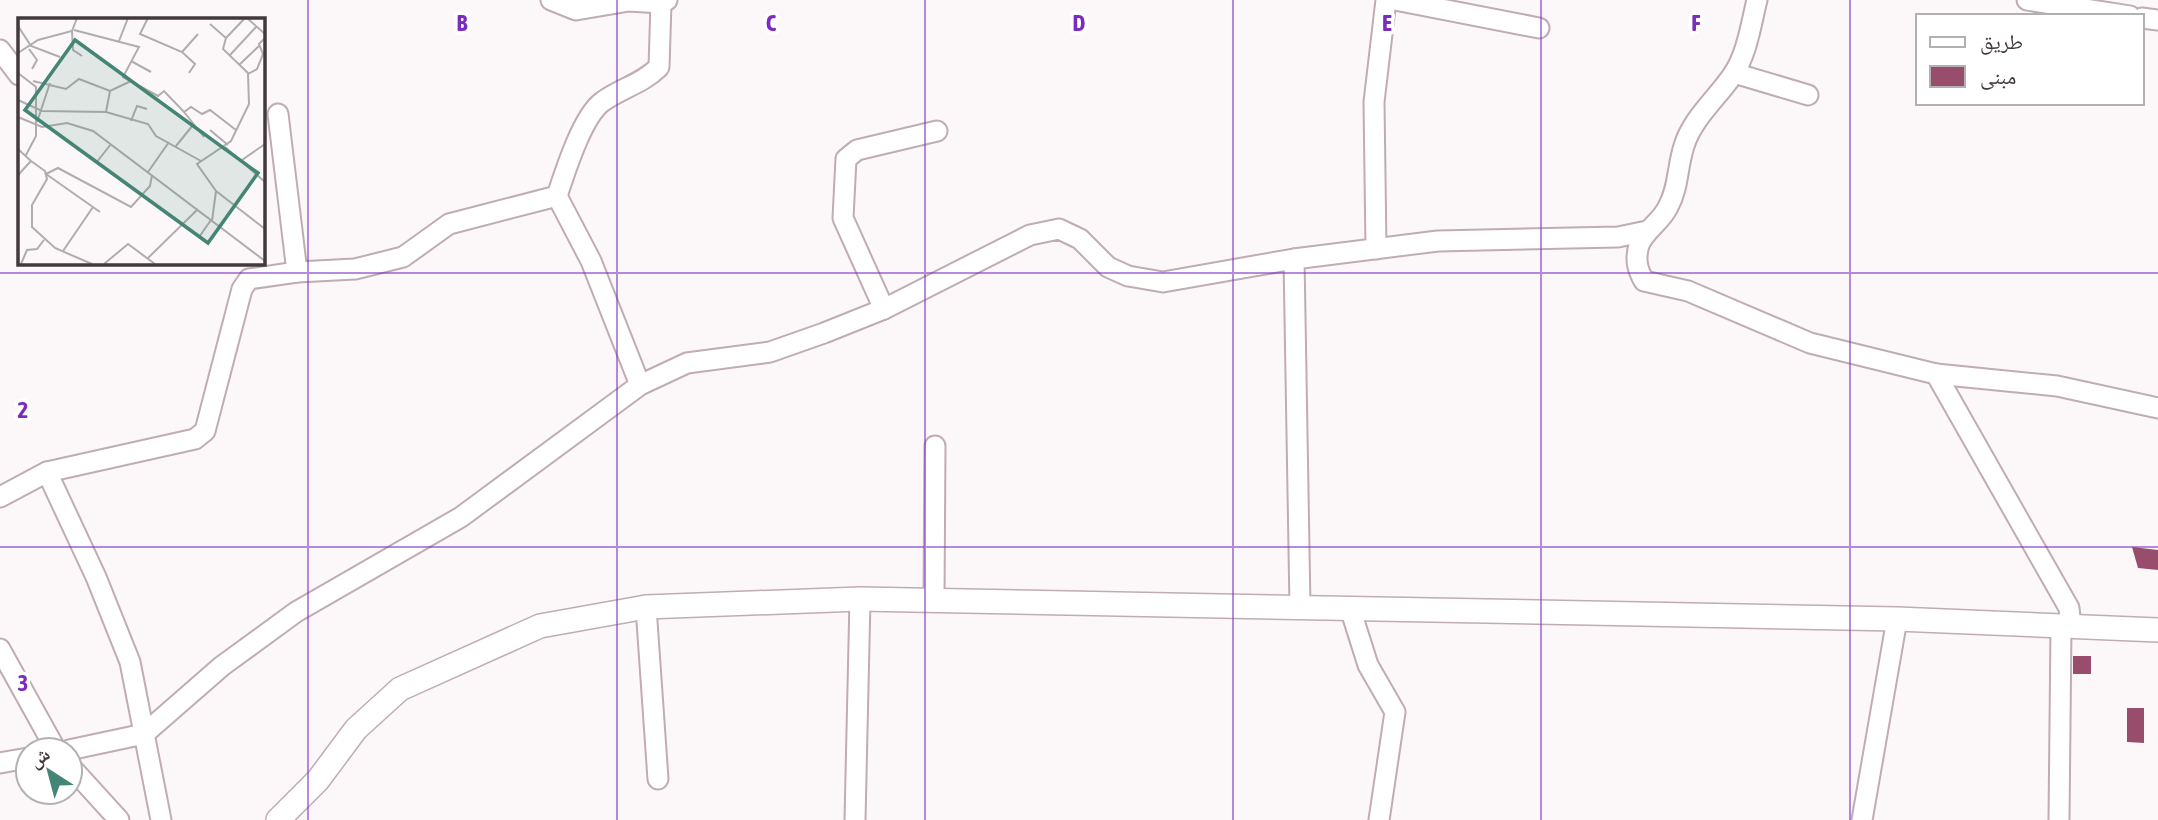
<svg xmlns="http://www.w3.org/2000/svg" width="2158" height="820" font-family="'Asap Condensed','Noto Naskh Arabic',sans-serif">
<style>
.building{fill:#994d6c}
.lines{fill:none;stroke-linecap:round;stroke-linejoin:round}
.minor-casing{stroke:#c0acb3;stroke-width:23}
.tertiary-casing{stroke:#c0acb3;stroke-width:26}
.minor{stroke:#fff;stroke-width:19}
.tertiary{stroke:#fff;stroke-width:23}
.grid{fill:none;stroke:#7b2cbf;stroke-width:2;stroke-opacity:0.55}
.inset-road{fill:none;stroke:#b1acad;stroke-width:2}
.view{fill:#448575;fill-opacity:0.15;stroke:#448575;stroke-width:3.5}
.inset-edge{fill:none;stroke:#41393c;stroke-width:3.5}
.grid-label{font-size:23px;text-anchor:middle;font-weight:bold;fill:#7b2cbf;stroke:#fff;stroke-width:7;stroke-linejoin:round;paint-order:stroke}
</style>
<rect width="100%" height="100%" fill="#fcf8f9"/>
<g class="building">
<path d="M2132 547 2158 550V570L2138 568Z"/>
<rect x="2073" y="656" width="18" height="18"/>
<path d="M2127 708H2144V743L2127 742Z"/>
</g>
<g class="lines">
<g class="minor-casing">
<g id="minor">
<path d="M551 0 576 10 629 1 661 3 667 0"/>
<path d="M1395 0 1539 28"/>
<path d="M1757 0C1751 24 1747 55 1732 76 1717 98 1692 119 1684 146 1677 167 1679 187 1668 207 1661 222 1645 230 1639 245 1635 259 1637 269 1644 281L1688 291 1810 343 1936 374 2069 608 2071 627"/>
<path d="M2027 0 2130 16"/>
<path d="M2142 18 2158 20"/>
<path d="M0 50 19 75"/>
<path d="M1734 73 1808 95"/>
<path d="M278 114 297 272"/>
<path d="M557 196 591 261 640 385"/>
<path d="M1376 249 1374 102 1386 0"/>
<path d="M1294 259 1300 607"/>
<path d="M884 309 843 218 846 159 857 150 937 131"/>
<path d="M1936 374 2057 386 2158 408"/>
<path d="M47 472 96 577 130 662 161 820"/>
<path d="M0 497 47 472 195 439 205 431 242 289 249 279 297 272 355 269 403 257 449 224 557 196C565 172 582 117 602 102 621 88 642 84 659 67L661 3"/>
<path d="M934 600 935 446"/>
<path d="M646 607 658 779"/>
<path d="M1350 608 1368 665 1395 712 1379 820"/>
<path d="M0 649 56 750"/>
<path d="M69 750 144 734 222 666 296 612 461 517 640 385 687 363 770 352 824 333 884 309 1030 235 1059 229 1080 239 1108 267 1128 276 1163 282 1294 259 1438 241 1618 237 1647 231"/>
<path d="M0 763 28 758"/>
<path d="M70 766 119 820"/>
<path d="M855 820 860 599"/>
<path d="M1862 820 1897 619"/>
<path d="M2059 820 2061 627"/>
</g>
</g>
<g class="tertiary-casing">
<path id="tertiary" d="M278 820 318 780 356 729 400 689 540 626 646 607 860 599 1897 619 2158 630"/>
</g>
<use href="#minor" class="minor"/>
<use href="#tertiary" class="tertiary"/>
</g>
<path class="grid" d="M308 0V820M617 0V820M925 0V820M1233 0V820M1541 0V820M1850 0V820M0 273H2158M0 547H2158"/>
<g transform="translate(18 18)">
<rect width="247" height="247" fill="#fcf8f9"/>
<path class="inset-road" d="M130 0 122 16 164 34 177 46 171 55M229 0 247 16M192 6 208 20 205 31 231 56M0 8 13 28 42 39M56 12 121 29 105 59 140 78 146 73 166 94 173 89 184 96 192 92 218 112M54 13 55 32 64 38M208 20 227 0M101 23 110 0M11 31 19 42 14 51M164 34 180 16M0 35 20 22 54 13 59 0M212 37 239 8M113 43 133 54M221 47 241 28M0 55 18 69V118L8 137M15 63 48 71 61 61 92 73 113 63M0 82 24 93 88 94 130 106 138 118 183 143M88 94 92 73M166 94 186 119M0 99 24 109 49 105 75 113 247 243M113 103 119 88 129 91M19 104 32 65M192 112 210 127M158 128 175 107M207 129 247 164M0 131 13 143 0 157M224 142 247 126M13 143 27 153 29 161 14 187V209L37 230 74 246M78 145 93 126M130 154 151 124M198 173 247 211M82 194 28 156 40 150 113 189 132 168 134 157M150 196 181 219 193 202M194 203 198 173 179 146 213 123 231 86 230 56 239 51 245 36 241 26 247 20M45 233 75 189M130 240 180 191M3 246 9 232 19 231 26 222M86 246 110 226 137 246"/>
<path class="view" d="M57 22 240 155 190 225 7 92Z"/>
<rect width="247" height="247" class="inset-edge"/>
</g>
<g class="grid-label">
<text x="462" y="31">B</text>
<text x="771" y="31">C</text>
<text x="1079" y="31">D</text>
<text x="1387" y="31">E</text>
<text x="1696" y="31">F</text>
<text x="23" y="418">2</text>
<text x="23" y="691">3</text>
</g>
<rect x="1916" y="14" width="228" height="91" fill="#ffffff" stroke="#b3b0b1" stroke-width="2"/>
<rect x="1930" y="37" width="35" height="10" fill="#ffffff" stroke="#b3b0b1" stroke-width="2"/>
<text x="1980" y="49" font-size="21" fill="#41393c">طريق</text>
<rect x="1930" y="66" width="35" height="21" fill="#994d6c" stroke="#b3b0b1" stroke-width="2"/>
<text x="1980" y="84" font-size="21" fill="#41393c">مبنى</text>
<g transform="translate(49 771) rotate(324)"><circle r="33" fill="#ffffff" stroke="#b3b0b1" stroke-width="2"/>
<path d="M0-5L12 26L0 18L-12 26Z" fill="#448575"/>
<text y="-10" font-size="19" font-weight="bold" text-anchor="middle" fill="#41393c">ش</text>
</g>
</svg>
